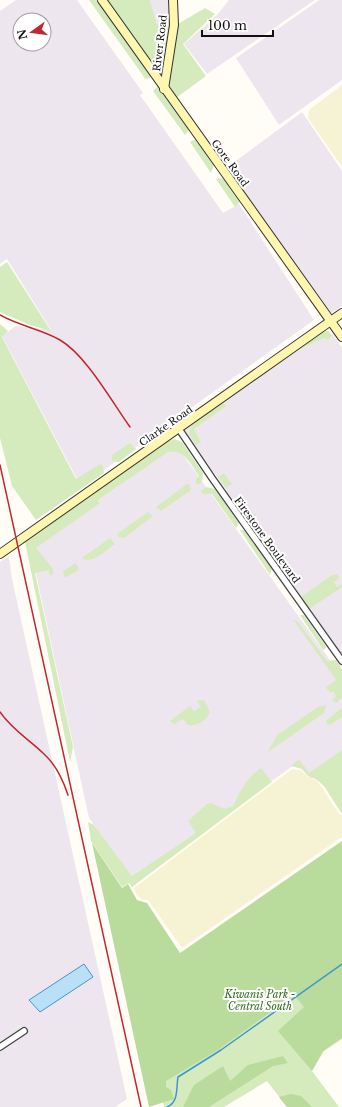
<svg xmlns="http://www.w3.org/2000/svg" width="342" height="1107" font-family="'Libre Baskerville',serif">
<style>
.industrial{fill:#eee6ef;fill-rule:evenodd}
.farmland{fill:#f6f3d4}
.green{fill:#d5ebbd}
.forest{fill:#b9dc9c}
.water{fill:#b9e0f7;stroke:#3f96cf}
.lines{fill:none;stroke-linecap:round;stroke-linejoin:round}
.stream{stroke:#3f96cf;stroke-width:1.5}
.street-casing{stroke:#444;stroke-width:8}
.secondary-casing{stroke:#333;stroke-width:10}
.street{stroke:#fff;stroke-width:5.5}
.secondary{stroke:#fff6b0;stroke-width:8}
.rail{stroke:#c4262e;stroke-width:1.5}
.labels{text-anchor:middle;dominant-baseline:central;stroke-width:4;stroke-linejoin:round;paint-order:stroke}
.street-label{font-size:10px;fill:#111;stroke:#fff}
.park-label{font-size:10px;font-style:italic;fill:#2f6b1f;stroke:#fff}
</style>
<rect width="100%" height="100%" fill="#fffdf5"/>
<g class="industrial">
<path d="M16 0H77L143 93 140 95 223 213 239 204 314 320 104 470 77 479 2 336 16 326 51 330 7 259 0 264V11ZM20 20H44V44H20Z"/>
<path d="M150 0H170L171 23 157 24Z"/>
<path d="M229 0H315L207 74 184 44 217 15Z"/>
<path d="M319 0H342V80L279 125 236 58Z"/>
<path d="M302 112 342 171V306L333 312H327L225 169Z"/>
<path d="M328 331 334 336 342 348V656L184 430 320 333Z"/>
<path d="M176 445 342 677V758L311 779 297 763 134 880 89 818 31 551 100 502 98 500Z"/>
<path d="M9 556 12 579 127 1099 115 1107H0V562Z"/>
</g>
<g class="farmland">
<path d="M342 85V167L308 118 309 110Z"/>
<path d="M292 769 301 770 307 776 317 781 323 789 334 807 342 816V837L182 948 148 900H142L136 894 134 888Z"/>
</g>
<g class="green">
<path d="M89 0H97L151 76 150 78 145 79 142 74Z"/>
<path d="M107 0H150L157 24 171 23 164 69 161 73 157 71Z"/>
<path d="M205 8 215 14 183 44 206 76 176 98 172 92 169 83 178 24Z"/>
<path d="M157 87H159L189 130 185 135 153 91Z"/>
<path d="M196 139 214 165 211 173 190 142Z"/>
<path d="M224 178 240 202 235 207 216 179Z"/>
<path d="M7 262 51 331 30 325 0 312V267Z"/>
<path d="M0 324 8 331 2 337 76 479 100 464 103 466 104 473 36 520 12 486 0 438Z"/>
<path d="M328 331 332 336 327 340 324 338 303 347 302 345 320 332Z"/>
<path d="M223 403 226 406 194 429 201 442 196 445 189 434 192 424Z"/>
<path d="M174 439 182 442 203 473 202 482 198 485 196 483V479L199 476C191 465 184 448 168 452L98 500 100 503 36 548 53 569V574L50 576 49 570 35 573 73 747 70 762 25 542 165 443Z"/>
<path d="M130 443 136 449 119 462 112 461V455Z"/>
<path d="M224 473 232 484 226 488 218 477Z"/>
<path d="M187 484 190 485 191 490 161 511 156 507Z"/>
<path d="M206 487 215 489 239 523 236 528 212 494H203L201 491Z"/>
<path d="M148 512 153 516 124 538 119 537 117 534Z"/>
<path d="M254 514 256 515 253 518 259 526H260L279 554 274 557 247 520Z"/>
<path d="M240 530H244L272 569 270 575Z"/>
<path d="M110 538 115 544C106 550 92 565 82 558Z"/>
<path d="M76 563 79 570 66 577H64L63 571Z"/>
<path d="M337 574 339 578 334 582 337 587 342 584V587L309 609 301 597 332 575Z"/>
<path d="M300 615H304L326 646 325 649 323 650Z"/>
<path d="M293 619 298 622 327 661 336 660 342 669V697L336 703 332 700 336 696 333 691 330 693 326 687 336 680Z"/>
<path d="M204 700 210 712C207 720 197 727 188 725L183 719 174 724 170 721 190 706 194 711 201 707 197 701Z"/>
<path d="M326 705 324 713 268 752 277 735 318 707Z"/>
<path d="M342 707V717L330 725 327 724 326 721Z"/>
<path d="M342 750V814L324 786 317 780 307 775 302 769 291 766 299 759 309 773Z"/>
<path d="M261 768 272 782 132 887 129 883 122 887 91 841 88 822 94 825 132 876 196 833 188 821 207 804 211 803 224 809 233 806C241 790 246 778 261 768Z"/>
<path d="M342 844V1039L324 1051 312 1071 339 1107H287L267 1081 224 1107H164L151 1053Z"/>
</g>
<g class="forest">
<path d="M342 841V1038L323 1051 312 1071 278 1031 304 1007 294 995 218 1050 166 1081V1087L171 1090 174 1099 149 1107 92 843 122 888 128 884 137 900 147 903 180 953Z"/>
<path d="M283 1056 288 1063 273 1066 209 1107H183L194 1085 223 1066 230 1081 248 1065Z"/>
<path d="M291 1094 301 1096 312 1107H287L279 1097Z"/>
</g>
<path class="water" d="M84 964 93 977 40 1012 29 1000Z"/>
<g class="lines">
<path class="stream" d="M167 1107C179 1102 176 1088 178 1077L221 1050 342 964"/>
<g class="street-casing">
<g id="street">
<path d="M179 429 212 478 342 661"/>
<path d="M0 1047 24 1031"/>
</g>
</g>
<g class="secondary-casing">
<g id="secondary">
<path d="M102 0 342 337"/>
<path d="M164 89 174 25 173 0"/>
<path d="M0 554 342 313"/>
</g>
</g>
<use href="#street" class="street"/>
<use href="#secondary" class="secondary"/>
<g class="rail">
<path d="M0 315C19 326 41 329 60 340 86 355 112 402 130 427"/>
<path d="M0 465 141 1107"/>
<path d="M0 712C12 730 30 740 45 755 57 766 63 780 68 795"/>
</g>
</g>
<g class="labels">
<g class="street-label">
<text transform="translate(160 43) rotate(-83)">River Road</text>
<text transform="translate(230 163) rotate(54)">Gore Road</text>
<text transform="translate(166 426) rotate(-35)">Clarke Road</text>
<text transform="translate(267 540) rotate(54)">Firestone Boulevard</text>
</g>
<g class="park-label">
<text x="260" y="994">Kiwanis Park -<tspan x="260" dy="12">Central South</tspan></text>
</g>
</g>
<g transform="translate(32 32) rotate(256)"><circle r="19" fill="#ffffff" stroke="#a0a0a0"/>
<path d="M0-3L7 15L0 10L-7 15Z" fill="#c4262e"/>
<text y="-6" font-size="11" font-weight="bold" text-anchor="middle" fill="#111111">N</text>
</g>
<path d="M202 30v6h71v-6" fill="none" stroke="#111111" stroke-width="2"/>
<text x="208" y="30" font-size="12" fill="#111111" stroke="#ffffff" stroke-width="3" paint-order="stroke">100 m</text>
</svg>
